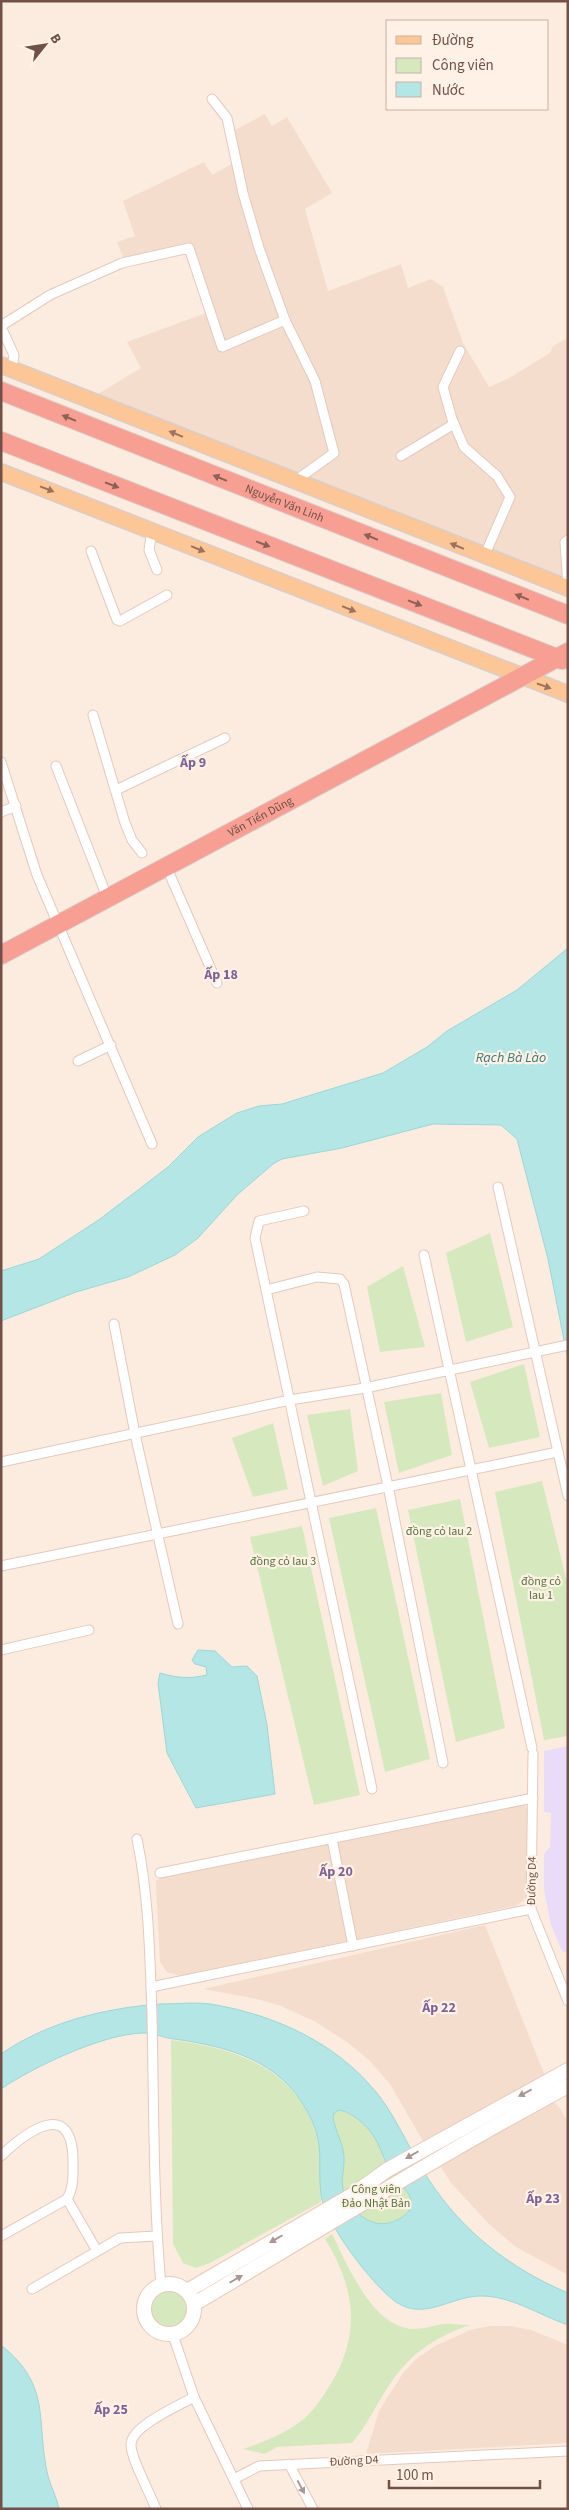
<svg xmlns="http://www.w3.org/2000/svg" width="569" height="2510" font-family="'Source Sans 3',sans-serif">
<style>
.residential{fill:#f4ddcd}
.education{fill:#eadcf8}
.green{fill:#d6e9be}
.water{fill:#b4e6e5;stroke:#9ad7d7;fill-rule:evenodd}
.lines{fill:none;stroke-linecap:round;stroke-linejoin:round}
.street-casing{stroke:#e2c9be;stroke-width:11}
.secondary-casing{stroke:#e7c9bb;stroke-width:16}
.primary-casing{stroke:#d8cecb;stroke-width:18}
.highway-casing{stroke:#d8cecb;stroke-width:20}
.street{stroke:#fff;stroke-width:9}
.secondary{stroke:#fff;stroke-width:14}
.primary{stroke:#fdc696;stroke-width:15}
.highway{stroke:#f89f94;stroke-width:18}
.oneway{fill:#8e6056}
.oneway2{fill:#9c735f}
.oneway3{fill:#ab9691}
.labels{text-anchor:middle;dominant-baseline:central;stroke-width:4.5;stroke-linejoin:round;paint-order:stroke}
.street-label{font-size:12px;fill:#735047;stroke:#fff1e5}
.park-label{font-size:12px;fill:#55743c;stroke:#fff1e5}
.neighbourhood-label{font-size:14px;font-weight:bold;fill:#7d6297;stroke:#fff1e5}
.water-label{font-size:14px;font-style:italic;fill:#3b7879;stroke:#fff1e5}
</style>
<rect width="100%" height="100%" fill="#fcecdf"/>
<g class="residential">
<path d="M265 114 272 126 287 117 332 193 305 209 328 291 401 264 408 288 431 279 443 287 463 343 489 387 509 378 550 353 553 346 568 338V582L96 395 141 368 127 342 206 313 187 252 126 265 117 242 135 236 123 201 204 162 212 175 235 162 226 135Z"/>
<path d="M518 1803 525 1805 527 1809V1892L523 1901 515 1906 180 1976 167 1972 160 1962 156 1886V1881L161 1878Z"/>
<path d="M485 1925 545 2076 424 2143 390 2084 369 2060 347 2042 316 2022 281 2006 257 1999 203 1989Z"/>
<path d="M552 2101 560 2108 568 2122V2275L516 2247 490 2225 451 2183 439 2164Z"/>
<path d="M490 2326H511L531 2330 568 2345V2443L366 2454 379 2411 403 2373 416 2359 435 2346 470 2330Z"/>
</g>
<path class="education" d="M568 1746V1953L562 1951 551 1925 544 1890V1854L550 1847 551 1813 544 1812V1751Z"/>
<g class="green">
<path d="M490 1233 513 1327 466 1342 446 1253Z"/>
<path d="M403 1266 425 1347 380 1352 367 1287Z"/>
<path d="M524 1364 540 1437 489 1448 470 1382Z"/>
<path d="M441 1393 452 1455 399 1473 384 1402Z"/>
<path d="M350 1409 358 1471 323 1486 307 1415Z"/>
<path d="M273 1423 288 1489 253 1497 232 1438Z"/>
<path d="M542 1481 568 1586V1736L544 1740 495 1492Z"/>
<path d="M460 1499 505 1728 456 1742 408 1510Z"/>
<path d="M376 1508 430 1759 385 1772 329 1518Z"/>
<path d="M302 1526 360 1795 314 1805 250 1537Z"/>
<path d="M171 2040C238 2048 302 2070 319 2144 323 2163 319 2183 321 2202L210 2263 196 2268 183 2263 173 2244Z"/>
<path d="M339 2110C354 2112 372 2130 378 2143 382 2150 383 2159 386 2165 393 2177 415 2192 411 2207 409 2213 403 2217 397 2220 373 2232 353 2213 344 2191 340 2181 344 2172 344 2161 345 2146 335 2132 333 2117L334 2112Z"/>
<path d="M332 2234C348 2266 372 2326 412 2329 422 2329 433 2326 442 2324 451 2323 461 2325 470 2325 435 2337 411 2353 390 2384 376 2404 368 2425 352 2443L277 2447 265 2454 243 2449C264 2442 284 2434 301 2421 313 2412 322 2398 330 2385 361 2335 356 2289 325 2239Z"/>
<circle cx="169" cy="2309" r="20"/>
</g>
<g class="water">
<path d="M568 948V1360L548 1259 517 1139 501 1125 433 1124 342 1148 282 1159 273 1164 237 1195 198 1238 175 1255 128 1277 76 1292 1 1321V1271L39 1259 100 1219 168 1167 198 1137 219 1124 237 1113 259 1106 282 1104 383 1073 427 1047 447 1031 517 990Z"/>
<path d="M198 1650 215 1651 232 1667 247 1666 257 1676 267 1725 275 1794 196 1808 167 1753 158 1683 160 1673C177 1678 190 1679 207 1675L206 1667 195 1664 192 1660Z"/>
<path d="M160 2004C177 2004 194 2002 210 2004 268 2013 329 2039 369 2084 395 2111 408 2149 429 2180 463 2232 511 2269 568 2293V2325C539 2315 510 2295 479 2296 450 2297 424 2321 396 2302 372 2285 325 2223 321 2195 317 2160 326 2145 307 2111 280 2060 226 2046 174 2039 164 2038 154 2033 144 2033 105 2033 33 2067 1 2089V2054C47 2022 105 2008 160 2004ZM339 2110C354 2112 372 2130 378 2144 383 2153 385 2163 390 2172 397 2182 414 2193 411 2207 409 2213 403 2217 397 2220 373 2232 353 2213 344 2192 340 2181 344 2172 344 2161 345 2146 335 2132 333 2117L334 2113Z"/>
<path d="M1 2345C53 2387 35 2421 48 2476 51 2488 57 2497 59 2509H1Z"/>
</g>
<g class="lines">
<g class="street-casing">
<g id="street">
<path d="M212 99 227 118 243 193 259 248 285 320 315 381 334 453 295 481"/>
<path d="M1 326 50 295 122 263 189 248 222 347 285 320"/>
<path d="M1 327 14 355 12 369"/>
<path d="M460 351 443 387 452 419 464 447 497 476 510 497 484 557"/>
<path d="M401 456 454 424"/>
<path d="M152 531 149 550 157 570"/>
<path d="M568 540 565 542 568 586"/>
<path d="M91 551 117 620 120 621 167 595"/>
<path d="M93 715 125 823 132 840 142 853"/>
<path d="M1 762 37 875 152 1144"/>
<path d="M56 766 107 897"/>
<path d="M116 790 225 738"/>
<path d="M1 812 16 806"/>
<path d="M166 866 217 983"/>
<path d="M78 1061 111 1045"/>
<path d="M498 1187 568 1496"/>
<path d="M304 1211 259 1221 255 1238 372 1789"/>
<path d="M424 1255 532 1748"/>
<path d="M266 1290 317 1277 340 1279 344 1284 388 1486 443 1763"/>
<path d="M114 1324 135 1434 178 1624"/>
<path d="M1 1462 290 1400 365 1388 568 1345"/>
<path d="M1 1566 558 1452"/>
<path d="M1 1650 89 1630"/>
<path d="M533 1754 531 1909 568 2001"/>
<path d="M137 1839C149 1897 150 1957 152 2016 154 2106 153 2196 161 2285"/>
<path d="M332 1839 353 1946"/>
<path d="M160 1873 533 1798"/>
<path d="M151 1987 531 1909"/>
<path d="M1 2156C28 2130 73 2098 73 2162 73 2175 74 2187 67 2199L97 2251"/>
<path d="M1 2236 67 2199"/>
<path d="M32 2289 120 2238 156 2236"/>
<path d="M173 2335 194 2397 248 2509"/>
<path d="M289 2464 313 2509"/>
<path d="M234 2479 259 2466 568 2451"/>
<path d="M156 2509C151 2495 130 2457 131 2444 132 2426 178 2406 194 2397"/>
</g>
</g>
<g class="secondary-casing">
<g id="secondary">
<circle cx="169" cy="2309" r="25"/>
<path d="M187 2291 352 2195 387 2170 568 2070"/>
<path d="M194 2304C318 2231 441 2154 568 2086"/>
</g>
</g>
<g class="primary-casing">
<g id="primary">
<path d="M1 365 568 588"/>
<path d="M1 472 568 694"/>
</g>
</g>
<g class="highway-casing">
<g id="highway">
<path id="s1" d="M1 391 568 615"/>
<path d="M1 441 562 660"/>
<path id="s2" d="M1 955 568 652"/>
</g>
</g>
<use href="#street" class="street"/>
<use href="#secondary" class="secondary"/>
<use href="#primary" class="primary"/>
<use href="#highway" class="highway"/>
</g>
<defs><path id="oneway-solid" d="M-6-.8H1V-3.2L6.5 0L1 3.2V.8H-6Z" transform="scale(1.25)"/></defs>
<g class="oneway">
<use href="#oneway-solid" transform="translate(69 418) rotate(-158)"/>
<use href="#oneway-solid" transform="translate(220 478) rotate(-158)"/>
<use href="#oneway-solid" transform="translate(112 485) rotate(21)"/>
<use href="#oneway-solid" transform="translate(371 537) rotate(-158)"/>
<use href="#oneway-solid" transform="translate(263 544) rotate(21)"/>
<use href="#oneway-solid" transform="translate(522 597) rotate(-158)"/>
<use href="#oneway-solid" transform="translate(415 603) rotate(21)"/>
</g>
<g class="oneway2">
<use href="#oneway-solid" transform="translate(176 434) rotate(-158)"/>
<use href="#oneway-solid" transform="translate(47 489) rotate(21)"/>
<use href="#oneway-solid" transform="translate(457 546) rotate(-158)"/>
<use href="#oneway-solid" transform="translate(198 549) rotate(22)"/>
<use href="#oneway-solid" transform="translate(349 609) rotate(22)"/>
<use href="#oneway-solid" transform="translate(544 686) rotate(19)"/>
</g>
<g class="oneway3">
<use href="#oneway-solid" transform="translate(525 2093) rotate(152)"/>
<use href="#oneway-solid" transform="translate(412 2155) rotate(150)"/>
<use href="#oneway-solid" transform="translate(276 2239) rotate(150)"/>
<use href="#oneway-solid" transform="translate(236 2279) rotate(-30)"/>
<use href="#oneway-solid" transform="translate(301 2487) rotate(62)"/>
</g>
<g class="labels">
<g class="street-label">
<text stroke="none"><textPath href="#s1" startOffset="305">Nguyễn Văn Linh</textPath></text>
<text stroke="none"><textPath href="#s2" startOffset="294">Văn Tiến Dũng</textPath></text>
<text transform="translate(532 1881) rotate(-89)">Đường D4</text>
<text transform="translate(354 2461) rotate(-3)">Đường D4</text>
</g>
<g class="park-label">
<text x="439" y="1531">đồng cỏ lau 2</text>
<text x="283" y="1561">đồng cỏ lau 3</text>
<text x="541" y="1581">đồng cỏ<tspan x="541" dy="14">lau 1</tspan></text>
<text x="376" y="2189">Công viên<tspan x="376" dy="14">Đảo Nhật Bản</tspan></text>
</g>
<g class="neighbourhood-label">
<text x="193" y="763">Ấp 9</text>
<text x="221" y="975">Ấp 18</text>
<text x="336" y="1872">Ấp 20</text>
<text x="439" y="2008">Ấp 22</text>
<text x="543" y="2199">Ấp 23</text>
<text x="111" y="2410">Ấp 25</text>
</g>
<g class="water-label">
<text x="511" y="1058">Rạch Bà Lào</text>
</g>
</g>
<rect width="569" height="2510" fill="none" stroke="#735047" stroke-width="5"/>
<rect x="386" y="20" width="162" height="90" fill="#fff1e5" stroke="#c7b1a6"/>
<rect x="396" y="36" width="25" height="8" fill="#fdc696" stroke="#c7b1a6"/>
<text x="432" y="45" font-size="15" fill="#735047">Đường</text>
<rect x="396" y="58" width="25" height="15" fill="#d6e9be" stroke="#c7b1a6"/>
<text x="432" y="70" font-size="15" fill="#735047">Công viên</text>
<rect x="396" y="82" width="25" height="15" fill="#b4e6e5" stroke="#c7b1a6"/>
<text x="432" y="95" font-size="15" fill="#735047">Nước</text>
<g transform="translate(45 45) rotate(60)" stroke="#fff1e5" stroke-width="4" paint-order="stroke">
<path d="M0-4L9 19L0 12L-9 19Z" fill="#735047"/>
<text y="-8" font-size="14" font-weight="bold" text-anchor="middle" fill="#735047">B</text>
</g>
<path d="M389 2480v8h151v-8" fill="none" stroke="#735047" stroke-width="2.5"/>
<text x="396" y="2480" font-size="15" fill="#735047" stroke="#fff1e5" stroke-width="4" paint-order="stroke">100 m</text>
</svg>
